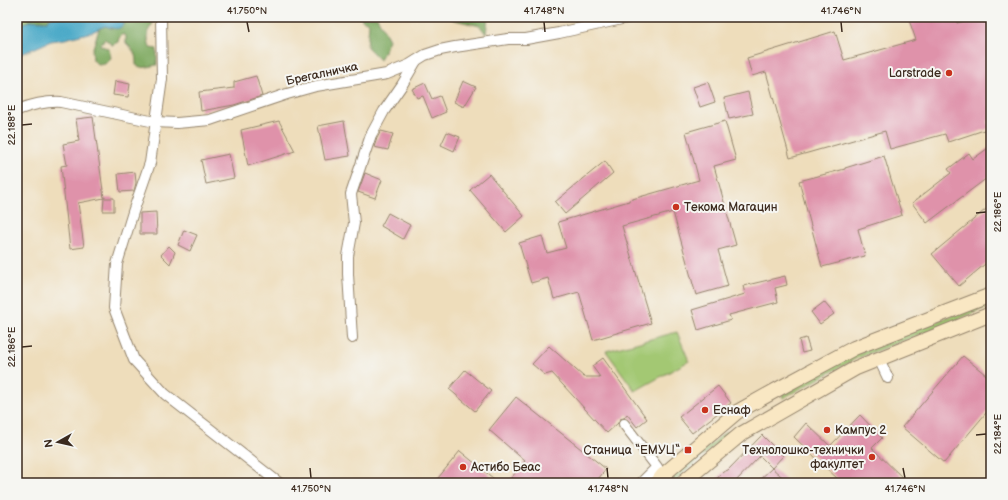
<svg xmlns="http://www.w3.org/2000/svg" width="1008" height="500" font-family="'Balsamiq Sans',sans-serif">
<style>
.green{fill:#a3c873;stroke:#6f7948}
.forest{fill:#82ac65;stroke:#5e6b42}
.water{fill:#48a9c7;stroke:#426a72}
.building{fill:#df92aa}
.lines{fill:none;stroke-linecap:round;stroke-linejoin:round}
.street-casing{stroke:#94846c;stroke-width:12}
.secondary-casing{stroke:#94846c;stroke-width:16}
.street{stroke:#fff;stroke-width:10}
.secondary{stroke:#f9e7c3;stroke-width:14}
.ticks{fill:none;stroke:#3b2a1e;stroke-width:1.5}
.poi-dot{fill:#c8321e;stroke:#f6f6f2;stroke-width:1.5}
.labels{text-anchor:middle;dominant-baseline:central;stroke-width:4;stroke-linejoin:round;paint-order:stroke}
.poi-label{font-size:12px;fill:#3b2a1e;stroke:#f6f6f2;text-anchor:start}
.street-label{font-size:12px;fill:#3b2a1e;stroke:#f6f6f2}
.neatline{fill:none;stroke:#3b2a1e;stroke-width:1.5}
.ticks-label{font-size:10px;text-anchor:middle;fill:#3b2a1e}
</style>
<rect width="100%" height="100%" fill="#f6f6f2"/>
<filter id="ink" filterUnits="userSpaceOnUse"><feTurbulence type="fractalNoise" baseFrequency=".025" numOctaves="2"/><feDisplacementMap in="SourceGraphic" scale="8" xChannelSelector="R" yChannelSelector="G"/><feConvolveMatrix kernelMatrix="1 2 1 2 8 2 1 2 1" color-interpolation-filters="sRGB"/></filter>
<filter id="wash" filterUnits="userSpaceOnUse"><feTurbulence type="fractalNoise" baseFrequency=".012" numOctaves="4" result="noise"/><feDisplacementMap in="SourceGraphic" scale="16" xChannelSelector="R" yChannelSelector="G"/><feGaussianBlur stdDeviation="0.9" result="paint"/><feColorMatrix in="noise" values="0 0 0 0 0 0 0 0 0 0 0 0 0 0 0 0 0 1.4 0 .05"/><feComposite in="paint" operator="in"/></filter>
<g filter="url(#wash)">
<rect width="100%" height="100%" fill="#edb"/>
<g class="green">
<path d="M17 17H27L29 21 24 23 23 25 17 24Z"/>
<path d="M991 300V305L947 324 857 358 783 398 782 395 829 364Z"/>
<path d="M677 332 689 361 635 391 606 351Z"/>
<path d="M727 431 728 434 683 473 673 483H666Z"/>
</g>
<g class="forest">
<path d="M27 17H51L48 21 45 22 42 20 29 21Z"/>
<path d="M108 17H157L148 31V39L150 48 157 49V65C148 66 145 70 136 65 136 53 134 51 126 43V36L123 34 119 38 118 42 112 45 105 39 100 45 109 49 111 58 105 64 98 65 93 60 92 51 99 29 105 26 113 29 116 21 111 20Z"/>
<path d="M361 17H377L389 40 380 60 367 47 369 23 362 20Z"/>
<path d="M450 17H488L486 34 480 26 451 19Z"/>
</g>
<path class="water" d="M51 17H108L114 21H123L124 24C118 32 113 28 105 26L92 32 65 39 51 41 17 56C17 43 18 34 24 23 35 19 36 21 47 21Z"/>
<g id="blocks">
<g class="building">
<path d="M908 17H955L957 23 979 17H991V120L988 121 990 128 948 142 945 134 890 149 885 131 790 158 766 72 752 76 747 58 835 31 844 60 916 40Z"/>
<path d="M256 76 262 96 234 105 201 111 199 92 234 88V82Z"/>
<path d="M115 81 130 84 128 97 113 95Z"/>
<path d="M463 81 476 87 464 107 454 102Z"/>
<path d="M708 82 715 102 700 107 693 87Z"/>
<path d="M425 83 432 99 440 96 446 112 432 118 423 96 417 98 412 89Z"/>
<path d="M748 92 753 114 729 119 724 98Z"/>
<path d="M93 117 104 198 78 203 84 247 70 249 61 166 67 165 63 144 79 141 76 119Z"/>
<path d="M279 121 295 151 248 166 241 130Z"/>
<path d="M344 121 350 156 325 160 318 126Z"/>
<path d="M725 121 736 160 714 166 736 245 718 250 728 286 696 295 673 212 622 226 651 323 593 340 579 292 554 299 548 278 531 283 519 243 542 236 547 253 566 248 558 222 629 201V200L699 180 686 132Z"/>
<path d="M381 131 393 134 388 150 374 147 377 138Z"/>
<path d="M447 132 460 137 454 151 441 145Z"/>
<path d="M991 146V175L927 223 912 203 951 173 948 169 969 153 973 159Z"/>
<path d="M229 154 234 178 206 184 201 160Z"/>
<path d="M884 156 902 215 858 229 865 256 822 267 799 181 845 169V168Z"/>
<path d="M605 161 613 173 565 214 555 202Z"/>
<path d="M135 172 136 183 134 191 120 192 118 174Z"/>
<path d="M365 173 382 180 375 198 358 192Z"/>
<path d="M489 174 524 216 506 232 470 190Z"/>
<path d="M104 198H114V211H103Z"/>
<path d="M991 205V259L959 286 932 254Z"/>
<path d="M156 212 157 234H140V213Z"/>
<path d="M388 213 410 225 403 239 381 226Z"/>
<path d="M184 230 197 235 190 251 178 245Z"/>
<path d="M169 246 175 252 170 264 161 255Z"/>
<path d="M785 276 787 285 775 288 778 302 729 315 731 320 698 330 692 310 745 294 743 286Z"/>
<path d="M824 302 834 314 820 324 811 312Z"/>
<path d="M806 338 810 351 802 353 799 340Z"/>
<path d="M549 346 584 377H600L592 366 603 358 647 419 637 427 627 414 624 418 620 419 618 423 607 433 552 373 545 375 532 364Z"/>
<path d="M963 356 991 379V407L944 463 902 427Z"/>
<path d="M465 370 491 391 475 411 449 389Z"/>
<path d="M718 386 731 403 692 433 679 417Z"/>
<path d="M516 397 606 469 595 483H507L525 461 489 430Z"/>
<path d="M860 415 882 438 872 448 908 483H842L794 437 806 423 830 446Z"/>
<path d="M762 435 783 456 772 468 760 456 734 483H713L723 472 728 470Z"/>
<path d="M460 451 499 483H434Z"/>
<path d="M772 468 789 483H756Z"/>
</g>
</g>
</g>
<g filter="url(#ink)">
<use href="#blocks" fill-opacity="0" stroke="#94846c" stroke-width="1"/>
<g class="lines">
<g class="street-casing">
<g id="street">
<path d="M161 17 162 79 150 163 133 212 117 264 114 308 134 360 165 394 279 483"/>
<path d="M17 110C31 105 46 101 61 102L155 122 177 123 210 120 287 94 316 86 387 74 409 65 425 55 440 50 455 47 508 39H526L559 33 631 17"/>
<path d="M352 338 348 274V256L354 223 351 194 371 135 384 111 402 85 416 61"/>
<path d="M879 359 888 378"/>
<path d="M624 424 657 467 641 483"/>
</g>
</g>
<g class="secondary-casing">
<g id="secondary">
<path d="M657 483 663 475 737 412 780 388 854 348 991 295"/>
<path d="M682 483 741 434 856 368 991 314"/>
</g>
</g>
<use href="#street" class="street"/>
<use href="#secondary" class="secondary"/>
</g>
</g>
<path class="ticks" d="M247 22 249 32M544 22 545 32M841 22 842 32M22 125 32 124M976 213 986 212M22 347 32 346M976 435 986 434M310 468 311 478M607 468 608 478M903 468 905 478"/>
<g class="poi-dot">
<circle cx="949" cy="73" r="4"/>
<circle cx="676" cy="207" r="4"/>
<circle cx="705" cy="410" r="4"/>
<circle cx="827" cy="430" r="4"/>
<rect x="684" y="446" width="8" height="8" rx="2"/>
<circle cx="872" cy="457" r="4"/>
<circle cx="463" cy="467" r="4"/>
</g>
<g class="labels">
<g class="poi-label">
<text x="941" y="73" text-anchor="end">Larstrade</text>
<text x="684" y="207">Текома Магацин</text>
<text x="713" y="410">Еснаф</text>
<text x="835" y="430">Кампус 2</text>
<text x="680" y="450" text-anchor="end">Станица “ЕМУЦ“</text>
<text x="864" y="450" text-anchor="end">Технолошко-технички<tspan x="864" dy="14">факултет</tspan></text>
<text x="471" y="467">Астибо Беас</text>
</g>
<g class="street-label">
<text transform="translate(322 74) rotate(-12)">Брегалничка</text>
</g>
</g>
<rect width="1008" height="500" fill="none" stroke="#f6f6f2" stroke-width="44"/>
<g transform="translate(58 442) rotate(262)" stroke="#f6f6f2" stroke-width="3" paint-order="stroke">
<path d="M0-3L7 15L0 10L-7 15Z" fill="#3b2a1e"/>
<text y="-6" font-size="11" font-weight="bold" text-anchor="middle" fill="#3b2a1e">N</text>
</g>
<rect x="22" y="22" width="964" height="456" class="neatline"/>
<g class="ticks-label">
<text x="247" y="14">41.750°N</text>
<text x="544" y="14">41.748°N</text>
<text x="841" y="14">41.746°N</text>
<text transform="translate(11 125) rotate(-90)" y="4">22.188°E</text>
<text transform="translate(997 212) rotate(-90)" y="4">22.186°E</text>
<text transform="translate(11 347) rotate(-90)" y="4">22.186°E</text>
<text transform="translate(997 434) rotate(-90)" y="4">22.184°E</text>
<text x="311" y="492">41.750°N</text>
<text x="608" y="492">41.748°N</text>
<text x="905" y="492">41.746°N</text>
</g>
</svg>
